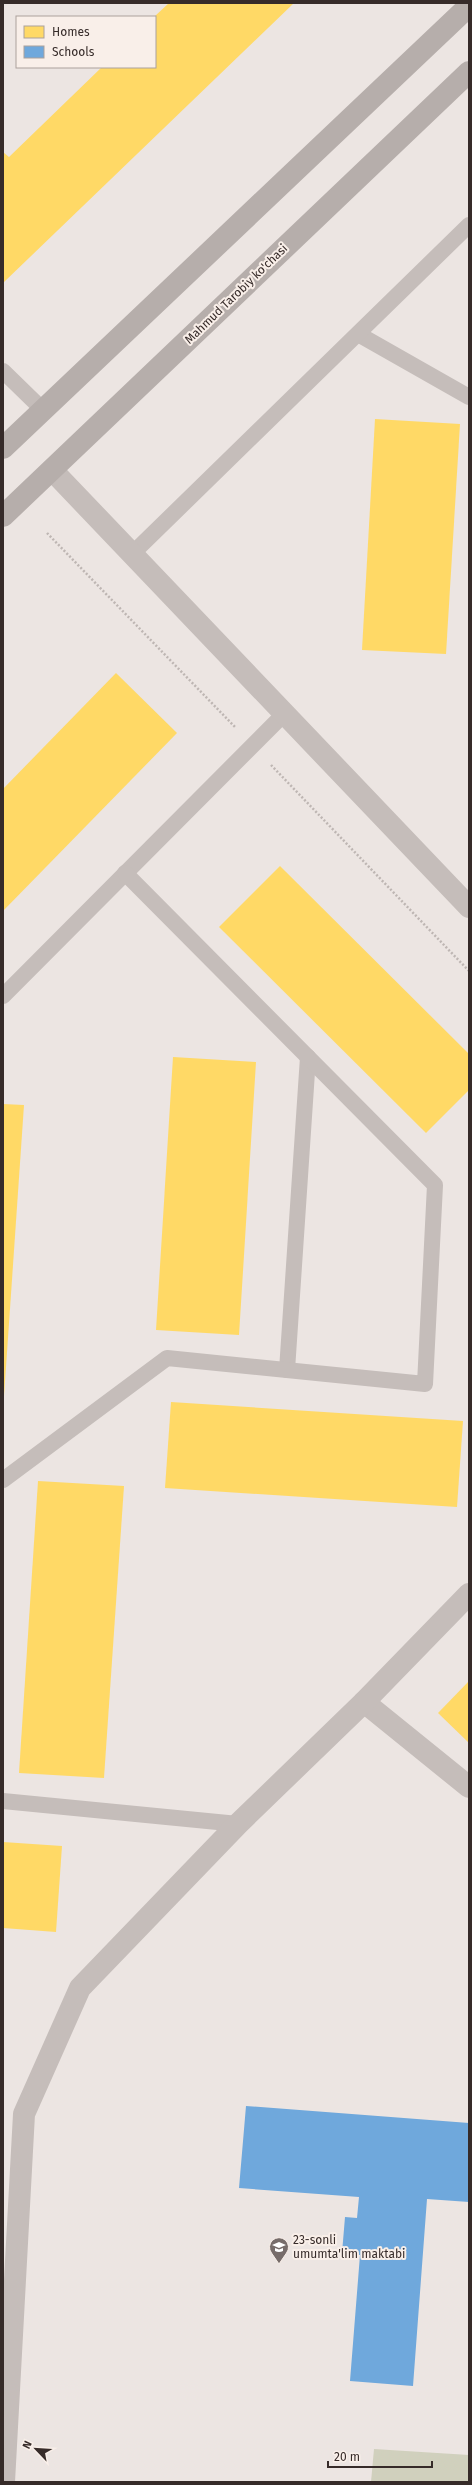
<svg xmlns="http://www.w3.org/2000/svg" width="472" height="2485" font-family="'Fira Sans',sans-serif">
<style>
.green{fill:#d0d0bd}
.homes{fill:#ffd966}
.schools{fill:#6fa8dc}
.lines{fill:none;stroke-linecap:round;stroke-linejoin:round}
.path{stroke:#beb6b3;stroke-width:2.5;stroke-dasharray:2 2;stroke-linecap:butt}
.service{stroke:#c5bdba;stroke-width:16}
.minor{stroke:#c5bdba;stroke-width:22}
.tertiary{stroke:#c5bdba;stroke-width:22}
.secondary{stroke:#b6aeab;stroke-width:22}
.labels{text-anchor:middle;dominant-baseline:central;stroke-width:4;stroke-linejoin:round;paint-order:stroke}
.street-label{font-size:12px;fill:#362b29;stroke:#f9efe9}
.poi-label{font-size:12px;fill:#362b29;stroke:#f9efe9;text-anchor:start}
</style>
<rect width="100%" height="100%" fill="#ece5e2"/>
<path class="green" d="M374 2449 469 2455V2482H371Z"/>
<g class="homes">
<path d="M169 3H294L3 283V152L9 157 102 67H155V16Z"/>
<path d="M375 419 460 424 446 654 362 650Z"/>
<path d="M116 673 177 733 3 911V789Z"/>
<path d="M280 866 469 1054V1090L426 1133 219 927Z"/>
<path d="M173 1057 256 1062 239 1335 156 1330Z"/>
<path d="M3 1104 24 1105 4 1396H3Z"/>
<path d="M171 1402 463 1421 457 1507 165 1488Z"/>
<path d="M38 1481 124 1486 104 1778 19 1773Z"/>
<path d="M469 1681V1743L438 1713Z"/>
<path d="M3 1842 62 1846 56 1932 3 1928Z"/>
</g>
<path class="schools" d="M246 2106 469 2123V2202L427 2199 413 2386 350 2381 360 2255 342 2253 345 2217 357 2218 359 2197 239 2188Z"/>
<g class="lines">
<g class="path">
<path d="M47 533 235 727"/>
<path d="M271 765 469 971"/>
</g>
<g class="service">
<path d="M358 334 469 397"/>
<path d="M3 371 43 410"/>
<path d="M132 554 469 225"/>
<path d="M3 996 284 714"/>
<path d="M287 1370 308 1057"/>
<path d="M3 1480 167 1358 425 1384 435 1185 125 873"/>
<path d="M3 1801 238 1824"/>
</g>
<g class="minor">
<path d="M364 1702 469 1787"/>
<path d="M4 2482 24 2114 80 1988 238 1824 364 1702 469 1594"/>
</g>
<path class="tertiary" d="M52 470 469 907"/>
<g class="secondary">
<path d="M3 448 469 6"/>
<path d="M3 516 469 72"/>
</g>
</g>
<defs>
<g id="school-pin" transform="scale(1)"><path d="M0 17L-7.5 6A9.5 9.5 0 1 1 7.5 6Z" fill="#766c6a" stroke="#f9efe9"/><path d="M0-5L7-2L0 1L-7-2ZM-4 1L0 2.5L4 1V4Q0 6-4 4Z" fill="#fff"/></g>
</defs>
<g fill-rule="evenodd">
<use href="#school-pin" x="279" y="2247"/>
</g>
<g class="labels">
<g class="street-label">
<text transform="translate(236 294) rotate(-44)">Mahmud Tarobiy ko'chasi</text>
</g>
<g class="poi-label">
<text x="293" y="2240">23-sonli<tspan x="293" dy="14">umumta'lim maktabi</tspan></text>
</g>
</g>
<rect width="472" height="2485" fill="none" stroke="#362b29" stroke-width="8"/>
<rect x="16" y="16" width="140" height="52" fill="#f9efe9" stroke="#aba19c"/>
<rect x="24" y="26" width="20" height="12" fill="#ffd966" stroke="#aba19c"/>
<text x="52" y="36" font-size="12" fill="#362b29">Homes</text>
<rect x="24" y="46" width="20" height="12" fill="#6fa8dc" stroke="#aba19c"/>
<text x="52" y="56" font-size="12" fill="#362b29">Schools</text>
<g transform="translate(36 2449) rotate(295)" stroke="#f9efe9" stroke-width="3" paint-order="stroke">
<path d="M0-3L7 15L0 10L-7 15Z" fill="#362b29"/>
<text y="-6" font-size="11" font-weight="bold" text-anchor="middle" fill="#362b29">N</text>
</g>
<path d="M328 2461v6h104v-6" fill="none" stroke="#362b29" stroke-width="2"/>
<text x="334" y="2461" font-size="12" fill="#362b29" stroke="#f9efe9" stroke-width="3" paint-order="stroke">20 m</text>
</svg>
